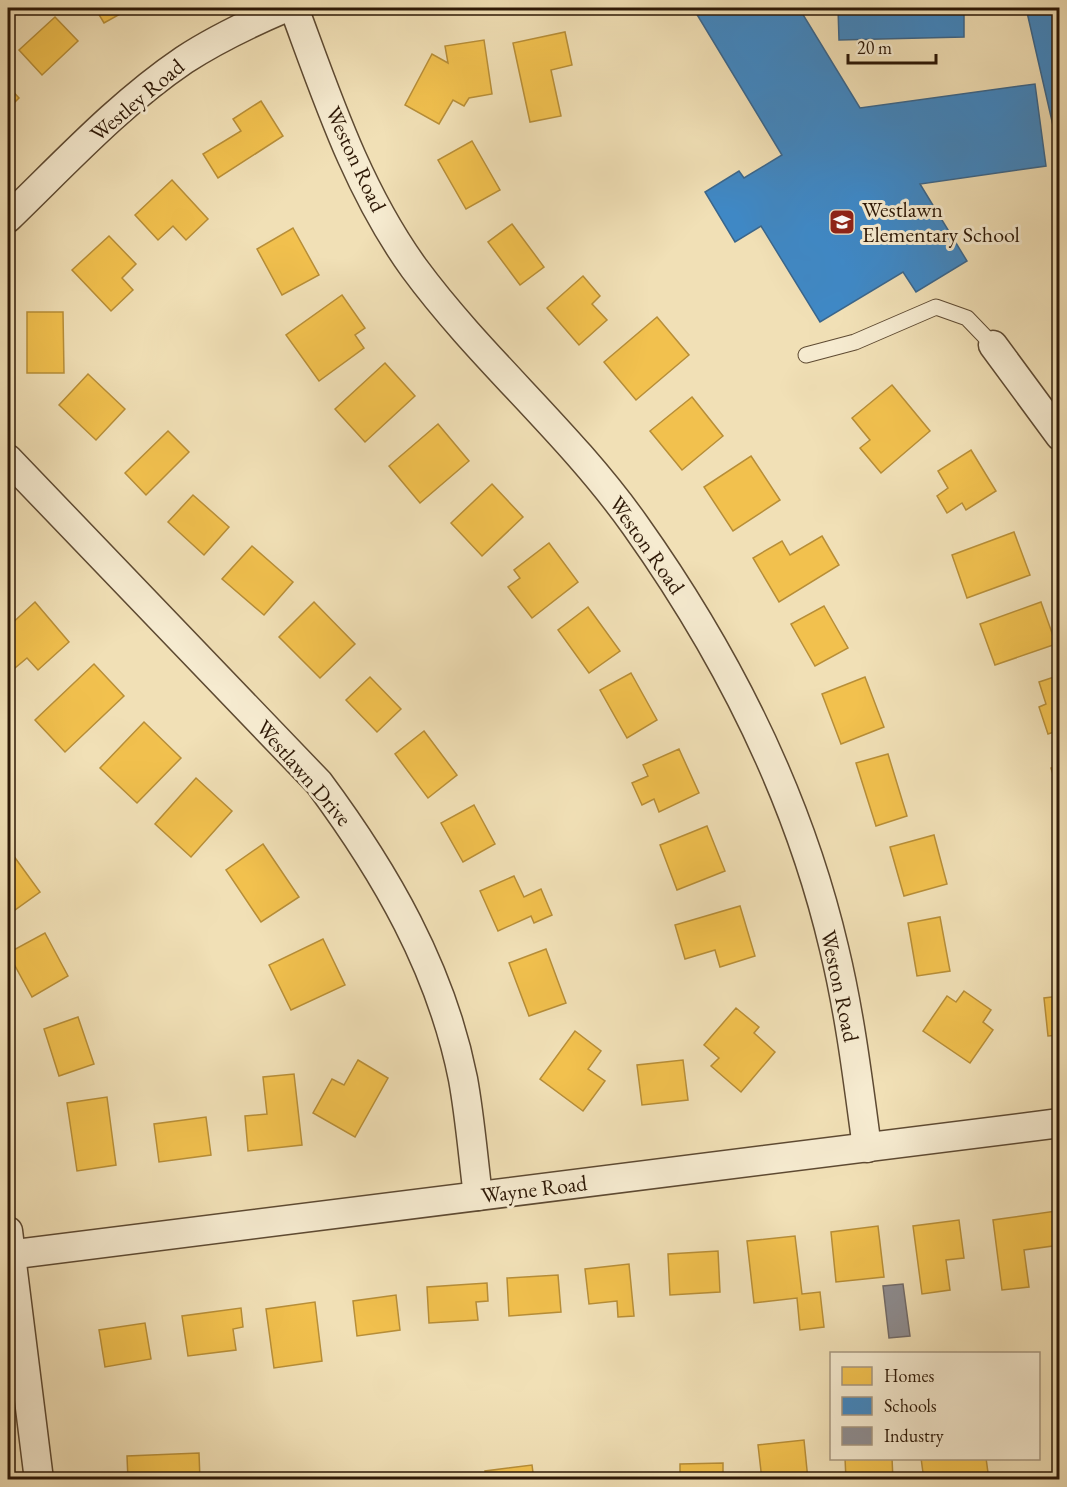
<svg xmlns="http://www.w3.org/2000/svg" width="1067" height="1487" font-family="'EB Garamond',serif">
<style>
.homes{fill:#f2c14e;stroke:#b78e38;stroke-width:1.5}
.schools{fill:#3f88c5;stroke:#3a668c;stroke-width:1.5}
.industry{fill:#8d8d92;stroke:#706a68;stroke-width:1.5}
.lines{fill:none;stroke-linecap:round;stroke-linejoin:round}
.lane-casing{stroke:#5e4a32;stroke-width:17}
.street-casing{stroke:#5e4a32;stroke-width:31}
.lane{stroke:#f6ebd0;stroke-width:15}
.street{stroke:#f6ebd0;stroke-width:28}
.labels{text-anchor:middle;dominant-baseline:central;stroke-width:6;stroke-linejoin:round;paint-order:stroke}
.street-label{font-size:22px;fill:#2d1806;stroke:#f6ebd0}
.poi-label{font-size:22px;fill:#2d1806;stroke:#f6ebd0;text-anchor:start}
</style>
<rect width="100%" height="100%" fill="#f1e0b6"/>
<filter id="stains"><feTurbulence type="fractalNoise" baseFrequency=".00333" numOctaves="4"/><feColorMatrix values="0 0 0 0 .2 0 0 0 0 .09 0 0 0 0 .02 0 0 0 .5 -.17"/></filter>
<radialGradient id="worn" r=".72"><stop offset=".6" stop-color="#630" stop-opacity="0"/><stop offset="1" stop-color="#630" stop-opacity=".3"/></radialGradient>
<g class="homes">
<path d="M95 8H131L104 23Z"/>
<path d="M55 17 78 41 42 75 19 50Z"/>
<path d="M565 32 572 65 551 70 561 116 530 122 513 43Z"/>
<path d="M484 40 492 94 469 98 464 106 453 100 439 124 405 105 432 54 448 63 445 46Z"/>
<path d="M8 86 19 98 8 109Z"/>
<path d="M261 101 283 136 218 178 203 154 241 131 233 119Z"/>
<path d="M472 141 500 190 466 209 438 160Z"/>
<path d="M172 180 208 219 186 240 173 226 158 240 135 215Z"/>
<path d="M512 224 544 267 520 285 488 242Z"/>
<path d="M293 228 319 275 282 295 257 249Z"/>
<path d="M109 236 136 264 122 278 133 290 111 311 72 270Z"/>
<path d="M583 276 600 296 592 304 607 320 579 345 547 308Z"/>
<path d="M342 295 365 328 355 335 364 348 319 381 286 335Z"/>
<path d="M27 312H63L64 373H27Z"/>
<path d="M657 317 689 355 636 400 604 362Z"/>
<path d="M385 363 415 396 365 442 335 409Z"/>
<path d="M88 374 125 409 96 440 59 405Z"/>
<path d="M892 385 930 431 881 473 860 448 870 440 852 418Z"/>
<path d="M692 397 723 436 682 470 650 431Z"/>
<path d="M438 424 469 461 420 503 389 466Z"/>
<path d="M168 431 189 452 146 495 125 473Z"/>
<path d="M971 450 996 491 966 510 962 503 947 513 937 496 948 488 938 471Z"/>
<path d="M751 456 780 500 733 531 704 487Z"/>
<path d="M492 484 523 517 482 556 451 523Z"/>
<path d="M193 495 229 527 204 555 168 522Z"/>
<path d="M1014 532 1030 575 967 598 952 555Z"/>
<path d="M822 536 839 565 779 602 753 558 782 541 790 555Z"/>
<path d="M549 543 578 582 532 618 508 587 520 578 514 570Z"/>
<path d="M252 546 293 582 264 615 222 579Z"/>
<path d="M35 602 69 642 38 670 27 658 15 668 8 659V641L11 639 8 635V627Z"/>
<path d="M314 602 355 644 320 678 279 637Z"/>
<path d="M1041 602 1056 644 995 665 980 624Z"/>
<path d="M824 606 848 648 815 666 791 624Z"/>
<path d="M588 607 620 651 589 673 558 630Z"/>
<path d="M94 664 124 696 65 752 35 720Z"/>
<path d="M631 673 657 720 627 738 600 690Z"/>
<path d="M1060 675V730L1048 734 1039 707 1046 704 1039 682Z"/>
<path d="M370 677 401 709 377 732 346 700Z"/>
<path d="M865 677 884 727 841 744 822 694Z"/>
<path d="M144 722 181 758 137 803 100 768Z"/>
<path d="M424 731 457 775 428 798 395 754Z"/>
<path d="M679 749 699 793 659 812 654 799 642 805 632 783 648 776 643 765Z"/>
<path d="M888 754 907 816 876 826 856 763Z"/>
<path d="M1060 766V797L1051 768Z"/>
<path d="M196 778 232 811 191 857 155 824Z"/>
<path d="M474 805 495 844 463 862 441 823Z"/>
<path d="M707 826 725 871 677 890 660 845Z"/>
<path d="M934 835 947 884 904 896 890 847Z"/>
<path d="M263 844 299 897 261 922 226 870Z"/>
<path d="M13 855 40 892 8 915V859Z"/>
<path d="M514 876 524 897 541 889 552 915 534 923 531 916 498 931 480 891Z"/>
<path d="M740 906 755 956 720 967 715 950 685 959 675 925Z"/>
<path d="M940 917 950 971 917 976 908 923Z"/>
<path d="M45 933 68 976 32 997 8 953Z"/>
<path d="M323 939 345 985 291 1010 269 965Z"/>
<path d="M546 949 566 1003 529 1016 509 963Z"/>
<path d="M964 991 991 1010 983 1022 993 1030 970 1063 923 1031 947 996 956 1002Z"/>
<path d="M1060 996V1035L1048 1036 1044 998Z"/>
<path d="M736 1008 759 1027 754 1033 775 1052 741 1092 711 1066 719 1058 704 1045Z"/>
<path d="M78 1017 94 1064 59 1076 44 1029Z"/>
<path d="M575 1031 601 1051 588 1069 605 1081 583 1111 540 1079Z"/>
<path d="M358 1060 388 1078 355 1137 313 1113 332 1079 344 1085Z"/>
<path d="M683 1060 688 1100 642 1105 637 1065Z"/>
<path d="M294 1074 302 1145 248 1151 245 1116 267 1114 263 1077Z"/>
<path d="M107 1097 116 1165 77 1171 67 1103Z"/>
<path d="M206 1117 211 1155 159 1162 154 1124Z"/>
<path d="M1056 1211 1060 1245 1024 1250 1029 1287 1002 1290 993 1220Z"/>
<path d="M959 1220 964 1258 946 1260 950 1290 922 1294 913 1226Z"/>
<path d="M878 1226 884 1277 836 1282 831 1232Z"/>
<path d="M795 1236 802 1294 820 1292 824 1327 800 1330 797 1298 754 1303 747 1241Z"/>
<path d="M718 1251 720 1292 670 1295 668 1254Z"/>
<path d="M629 1264 634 1316 618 1317 617 1301 589 1304 585 1269Z"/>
<path d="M558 1275 561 1312 509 1316 507 1278Z"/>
<path d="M487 1283 488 1301 476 1302 478 1320 429 1323 427 1287Z"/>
<path d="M396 1295 400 1330 357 1336 353 1301Z"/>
<path d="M315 1302 322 1361 274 1368 266 1309Z"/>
<path d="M241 1308 243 1327 233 1329 236 1350 188 1356 182 1316Z"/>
<path d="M145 1323 151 1359 105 1367 99 1330Z"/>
<path d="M804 1440 808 1480H762L758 1445Z"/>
<path d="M199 1453 200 1480H128L127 1456Z"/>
<path d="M845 1458H892L893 1480H846Z"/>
<path d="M921 1458H986L989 1480H924Z"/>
<path d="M723 1463V1480H680V1464Z"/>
<path d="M532 1465 534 1480H486L485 1471Z"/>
</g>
<g class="schools">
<path d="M693 8H799L860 108 1035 84 1046 166 920 184 967 261 916 292 903 272 820 322 761 226 735 242 705 192 739 171 744 178 782 155Z"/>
<path d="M838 8H964V37L839 40Z"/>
<path d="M1026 8H1060V129L1054 130Z"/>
</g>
<path class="industry" d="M903 1284 910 1336 889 1338 883 1286Z"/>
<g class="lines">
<g class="lane-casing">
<path id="lane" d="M806 355 855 342 936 307 967 318 993 345"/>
</g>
<g class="street-casing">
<g id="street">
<path d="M294 8C327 97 357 189 414 268 481 359 569 432 635 525 726 653 798 795 834 948 850 1014 858 1081 867 1148"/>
<path d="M8 218C64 164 119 104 184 60 216 39 250 23 285 8"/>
<path d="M993 345 1060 436"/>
<path d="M8 459 319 783C385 872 441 968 463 1079 470 1117 473 1157 478 1196"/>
<path d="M8 1231 39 1480"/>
<path d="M8 1255 1060 1123"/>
</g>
</g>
<use href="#lane" class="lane"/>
<use href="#street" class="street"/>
</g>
<defs>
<g id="school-square" transform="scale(1.35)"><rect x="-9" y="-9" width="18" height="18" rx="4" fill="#8f2418" stroke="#f6ebd0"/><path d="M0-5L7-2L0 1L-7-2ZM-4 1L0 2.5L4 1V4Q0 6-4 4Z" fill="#fff"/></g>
</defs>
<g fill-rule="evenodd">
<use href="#school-square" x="842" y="222"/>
</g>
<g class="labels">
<g class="street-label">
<text transform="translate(137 100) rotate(-40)">Westley Road</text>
<text transform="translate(356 159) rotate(65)">Weston Road</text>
<text transform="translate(647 545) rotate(55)">Weston Road</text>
<text transform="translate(304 773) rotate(49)">Westlawn Drive</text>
<text transform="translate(840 986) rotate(78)">Weston Road</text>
<text transform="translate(534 1189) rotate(-7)">Wayne Road</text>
</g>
<g class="poi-label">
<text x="862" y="209">Westlawn<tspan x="862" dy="25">Elementary School</tspan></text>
</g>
</g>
<rect width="1067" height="1487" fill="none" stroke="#f1e0b6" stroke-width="30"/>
<rect x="9" y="9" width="1049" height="1469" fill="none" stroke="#2d1806" stroke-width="3"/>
<rect x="15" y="15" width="1037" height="1457" fill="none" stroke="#2d1806" stroke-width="1.5"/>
<rect x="830" y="1352" width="210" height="108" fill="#f6ebd0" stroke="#a6977f" stroke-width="1.5"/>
<rect x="842" y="1367" width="30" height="18" fill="#f2c14e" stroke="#a6977f" stroke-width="1.5"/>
<text x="884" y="1382" font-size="18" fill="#2d1806">Homes</text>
<rect x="842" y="1397" width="30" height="18" fill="#3f88c5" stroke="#a6977f" stroke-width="1.5"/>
<text x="884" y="1412" font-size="18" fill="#2d1806">Schools</text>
<rect x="842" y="1427" width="30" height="18" fill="#8d8d92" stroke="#a6977f" stroke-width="1.5"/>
<text x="884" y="1442" font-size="18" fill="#2d1806">Industry</text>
<path d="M848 54v9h88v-9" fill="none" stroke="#2d1806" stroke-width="3"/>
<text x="857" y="54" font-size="18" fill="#2d1806" stroke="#f6ebd0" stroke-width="4.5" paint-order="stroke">20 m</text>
<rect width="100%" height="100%" filter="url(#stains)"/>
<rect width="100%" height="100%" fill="url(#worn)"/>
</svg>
